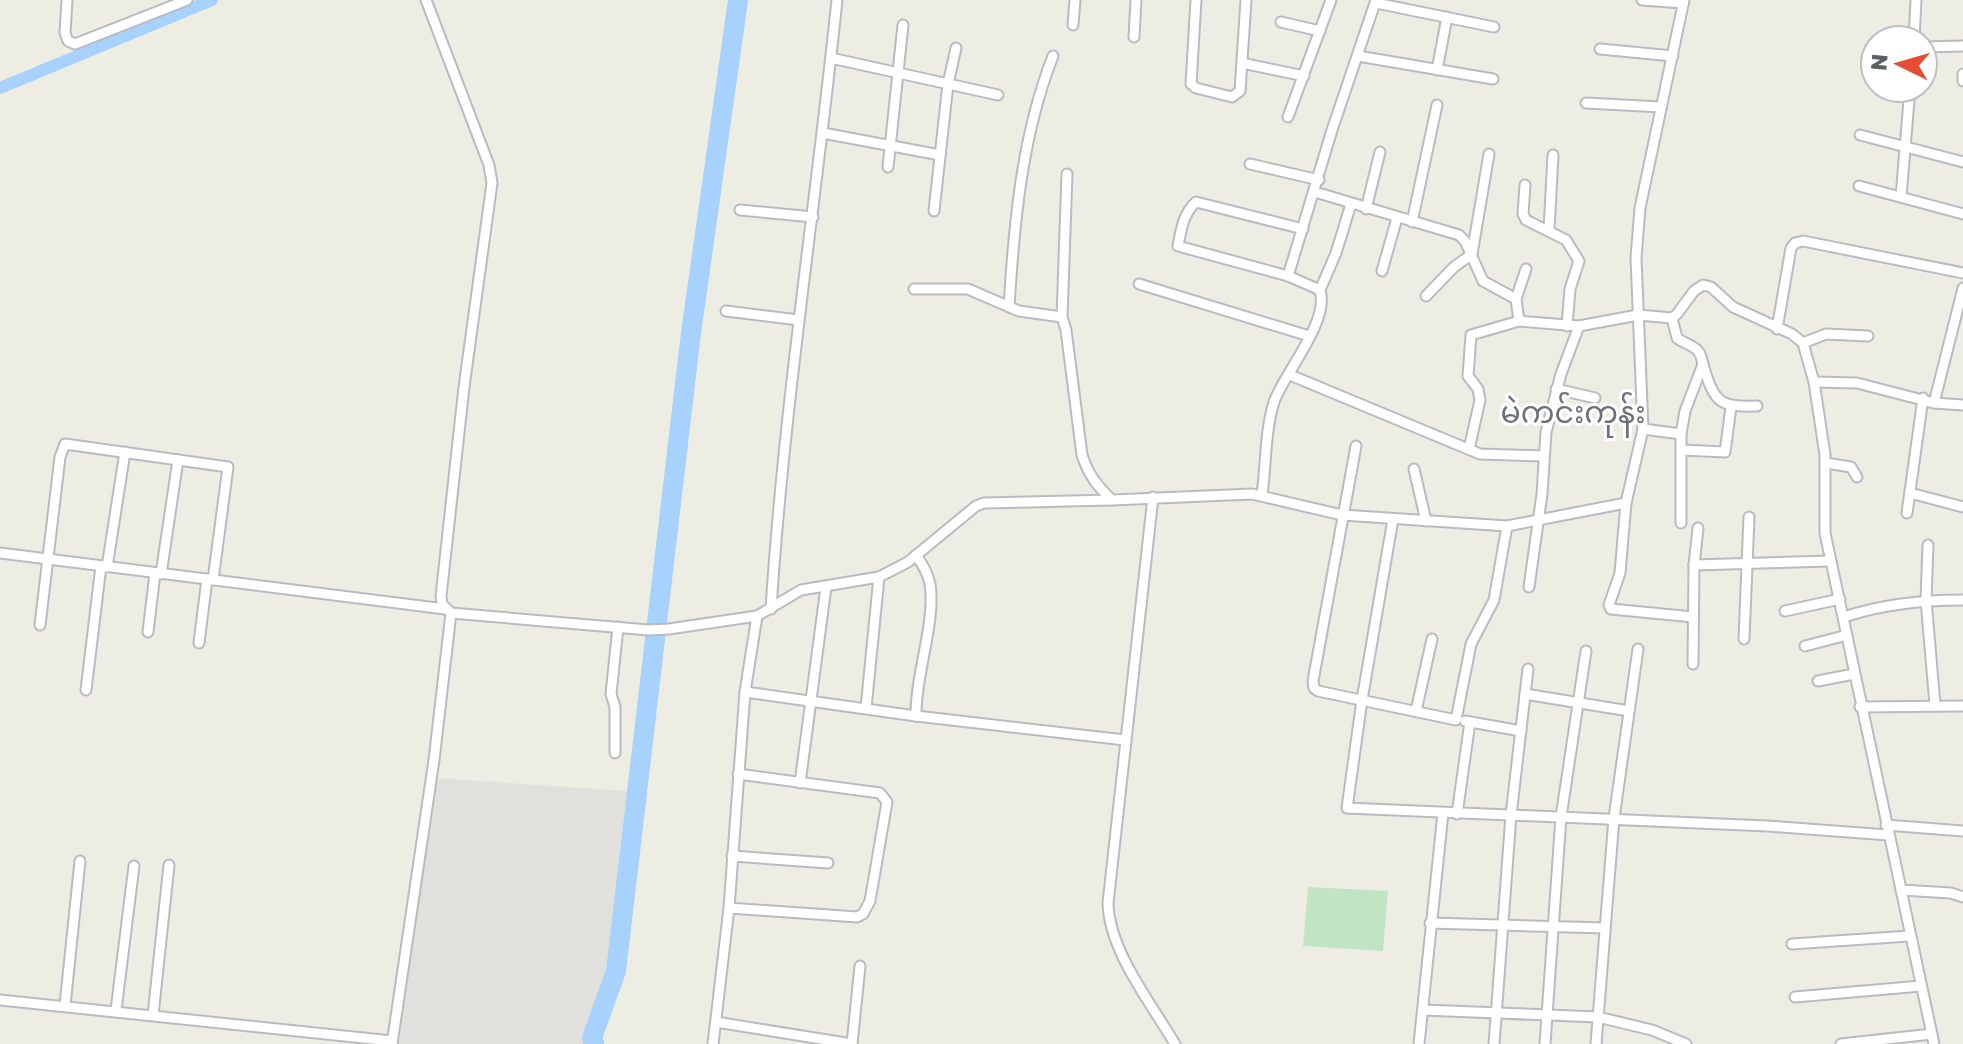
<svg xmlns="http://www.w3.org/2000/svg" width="1963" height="1044" font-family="'Golos Text','Noto Sans Myanmar',sans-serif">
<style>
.industrial{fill:#e2e0dc}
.green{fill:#c1e5c4}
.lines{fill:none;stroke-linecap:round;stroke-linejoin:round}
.canal{stroke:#a6d2fd;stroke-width:12}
.river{stroke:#a6d2fd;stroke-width:20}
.minor-casing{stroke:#b9bbc0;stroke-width:13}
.minor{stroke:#fff;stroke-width:9}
.labels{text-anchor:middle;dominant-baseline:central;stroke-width:6;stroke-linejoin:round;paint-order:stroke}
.quarter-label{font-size:30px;fill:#6d7177;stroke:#fff}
</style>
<rect width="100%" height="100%" fill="#eeede4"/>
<path class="industrial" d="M435 778 629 791 600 1044H399Z"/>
<path class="green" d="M1308 887 1388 891 1383 951 1303 946Z"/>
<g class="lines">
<path class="canal" d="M0 88 212 0"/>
<path class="river" d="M594 1044 592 1038 616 971 691 333 738 0"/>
<g class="minor-casing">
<g id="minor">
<path d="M67 0 65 33 68 41 75 44 187 0"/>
<path d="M1196 0 1191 84 1196 88 1232 97 1240 91 1246 0"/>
<path d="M1642 0 1683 3"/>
<path d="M1684 0 1640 208 1636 258 1643 429 1626 503 1620 573 1609 605 1611 609 1693 617"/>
<path d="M1376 3 1494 27"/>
<path d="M1281 22 1320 31"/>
<path d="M1073 25 1075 0"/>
<path d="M1134 37 1136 0"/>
<path d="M1914 40 1916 0"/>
<path d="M1923 47 1963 46"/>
<path d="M1600 49 1673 56"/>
<path d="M1358 56 1493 79"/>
<path d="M831 58 998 95"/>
<path d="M1242 63 1304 76"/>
<path d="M1437 70 1447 17"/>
<path d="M1963 74V81"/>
<path d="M1586 103 1661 107"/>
<path d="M1288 117 1331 0"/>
<path d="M823 133 940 155"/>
<path d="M1860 135 1963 162"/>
<path d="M1250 164 1319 180"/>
<path d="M888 167 903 25"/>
<path d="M1067 174 1062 317 1066 330 1082 455C1088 474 1097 486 1112 500L1252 494 1342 515 1507 526 1626 503"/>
<path d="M1525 185 1523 214 1526 220 1566 240 1579 261 1570 289 1567 326"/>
<path d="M1859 186 1963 214"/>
<path d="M1315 192 1459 235 1465 241 1483 281 1516 299"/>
<path d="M1901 197 1910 88"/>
<path d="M1366 209 1380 152"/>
<path d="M740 210 813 217"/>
<path d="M934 211 948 84 956 48"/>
<path d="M1412 222 1437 105"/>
<path d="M1549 230 1553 155"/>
<path d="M1382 271 1397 218"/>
<path d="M1288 276 1332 130 1376 0"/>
<path d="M1139 284 1309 336"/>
<path d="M914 289H968L1019 311 1062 317"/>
<path d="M1320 290 1336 253 1351 204"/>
<path d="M1426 296 1454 267 1472 254 1489 154"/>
<path d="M1009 307C1014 223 1022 135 1053 56"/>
<path d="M726 311 799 320"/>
<path d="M1672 318 1677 338C1683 343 1693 345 1698 351 1702 355 1702 363 1704 368 1715 404 1721 407 1757 406"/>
<path d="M1519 321 1516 299 1526 269"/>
<path d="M1777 329 1791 248 1795 243 1803 241 1963 273"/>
<path d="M1803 343 1826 334 1868 336"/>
<path d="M1290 375 1480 454 1544 456"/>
<path d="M1814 382 1857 383 1934 403 1963 405"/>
<path d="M1556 389 1595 398"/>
<path d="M1934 403 1963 288"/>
<path d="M1643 429 1681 434"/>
<path d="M1356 446 1313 681 1314 688 1318 691 1456 720 1471 644 1494 600 1507 526"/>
<path d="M1469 449 1480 400 1478 389 1468 376 1471 335 1519 321 1579 326"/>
<path d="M1682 450 1725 452 1731 407"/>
<path d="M1826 463 1851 467 1857 477"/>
<path d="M1414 469 1426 521"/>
<path d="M1910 493 1963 507"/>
<path d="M1262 495C1266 465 1265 431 1274 402 1284 373 1330 322 1320 290L1288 276 1178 246C1181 230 1183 214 1196 202L1303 229"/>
<path d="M1153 497 1108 903C1109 951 1151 1003 1175 1044"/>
<path d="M1907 513 1923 398"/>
<path d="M1393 519 1362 700 1347 808 1767 826 1888 835"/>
<path d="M1681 523V434L1685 411 1703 364"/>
<path d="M1928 545 1926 600 1935 705"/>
<path d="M0 553 445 609"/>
<path d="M1694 565 1831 561"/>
<path d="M107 567 125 452"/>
<path d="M161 574 178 460"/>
<path d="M1529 587 1542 494 1546 432 1561 374 1579 326 1638 315 1672 318 1677 314 1694 291 1703 285 1711 287 1733 307 1792 334 1803 343 1814 382 1825 455V533L1934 1044"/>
<path d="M771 609C784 405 816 203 837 0"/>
<path d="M1785 611 1840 599"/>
<path d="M451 613 648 630 669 629 757 616 801 590 879 577 908 562 976 506 984 503 1112 500"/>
<path d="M1844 617C1883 604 1922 600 1963 600"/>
<path d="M40 625 60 457 65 444 228 467 213 580"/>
<path d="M148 632 155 573"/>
<path d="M1744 639 1749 517"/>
<path d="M199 643 207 579"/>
<path d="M1805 646 1847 635"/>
<path d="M1693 664 1694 565 1698 528"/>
<path d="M1818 681 1854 674"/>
<path d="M86 690 101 566"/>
<path d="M745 692 916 716C915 675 936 623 930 584 928 573 922 564 916 555"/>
<path d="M1525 694 1629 711"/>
<path d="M1860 707 1963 706"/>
<path d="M866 708 879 577"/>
<path d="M1416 711 1432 639"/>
<path d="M916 716 1125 740"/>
<path d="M1465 721 1521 731"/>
<path d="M615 753V707L611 694 618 627"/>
<path d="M800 783 826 587"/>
<path d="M1457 814 1470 722"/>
<path d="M1886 825 1963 831"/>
<path d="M732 856 828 863"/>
<path d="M1901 890 1951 893 1963 897"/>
<path d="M729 908 857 917 863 914 870 901 887 802 880 793 738 774"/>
<path d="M1430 923 1605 928"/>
<path d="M1792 944 1909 936"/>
<path d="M1795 997 1921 986"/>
<path d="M0 1000 392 1041"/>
<path d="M65 1005 80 861"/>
<path d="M116 1010 134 866"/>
<path d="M1423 1010 1598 1017 1652 1030 1686 1044"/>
<path d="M153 1015 169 865"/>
<path d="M716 1022 852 1044 860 966"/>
<path d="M392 1044 434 760 451 613 442 604 441 596 464 387 492 183 489 165 426 0"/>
<path d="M713 1044 729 908 745 692 757 616"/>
<path d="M1419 1044 1443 813"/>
<path d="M1494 1044 1511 815 1528 669"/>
<path d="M1545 1044 1561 817 1586 651"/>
<path d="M1596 1044 1614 818 1638 649"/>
<path d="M1841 1044 1932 1034"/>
</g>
</g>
<use href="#minor" class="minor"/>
</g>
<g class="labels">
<g class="quarter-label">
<text x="1573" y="412">မဲကင်းကုန်း</text>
</g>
</g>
<g transform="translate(1899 64) rotate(275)"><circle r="38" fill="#ffffff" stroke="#bebfc1" stroke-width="2"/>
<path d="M0-6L14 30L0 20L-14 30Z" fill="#e54c33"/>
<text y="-12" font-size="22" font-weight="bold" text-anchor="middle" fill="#5c5f65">N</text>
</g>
</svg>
